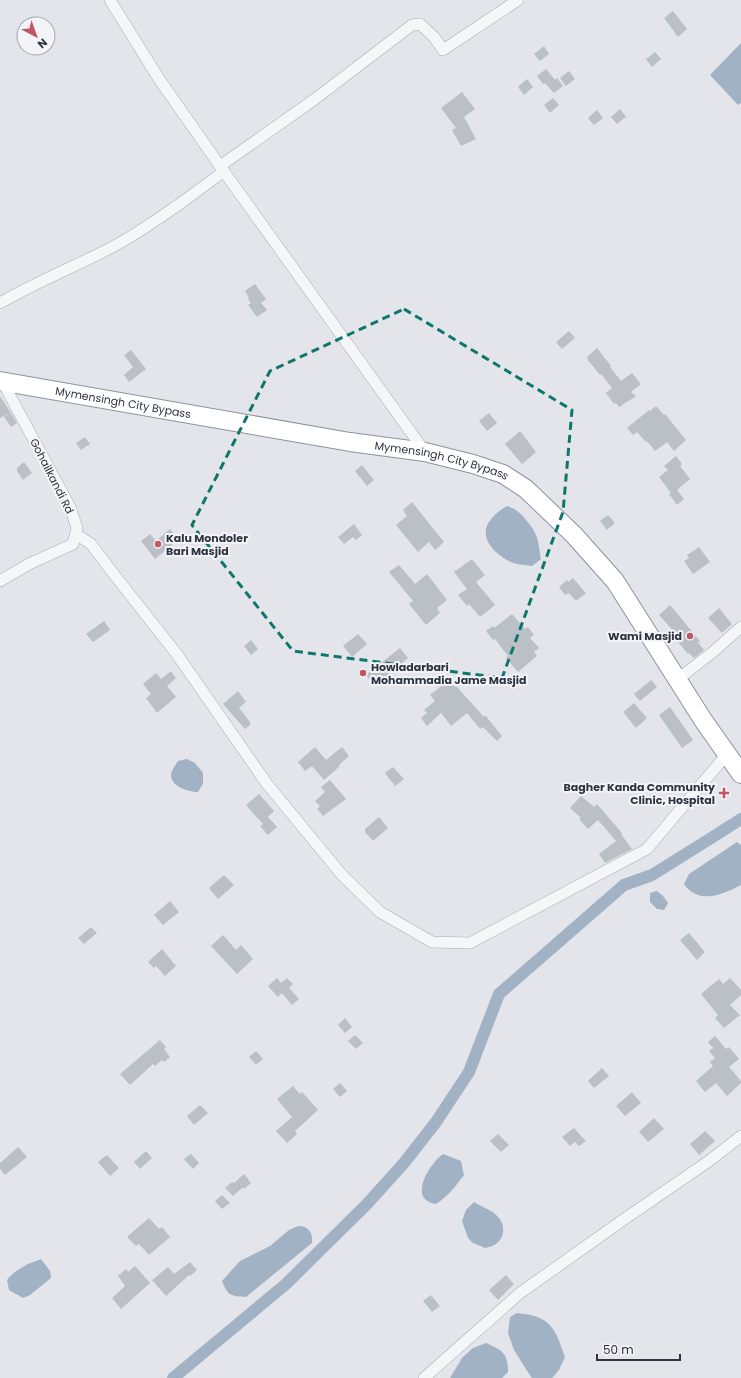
<svg xmlns="http://www.w3.org/2000/svg" width="741" height="1378" font-family="Poppins,sans-serif">
<style>
.water{fill:#a2b2c5}
.lines{fill:none;stroke-linecap:round;stroke-linejoin:round}
.canal{stroke:#a2b2c5;stroke-width:12}
.building{fill:#bbbfc6}
.minor-casing{stroke:#a9acb4;stroke-width:12}
.trunk-casing{stroke:#8c939f;stroke-width:20}
.minor{stroke:#f5f6f8;stroke-width:11}
.trunk{stroke:#fff;stroke-width:18}
.marked{fill:none;stroke:#0f766e;stroke-width:3;stroke-dasharray:8 5;stroke-linejoin:round}
.poi-dot{fill:#c05664;stroke:#f2f4f7;stroke-width:1.5}
.labels{text-anchor:middle;dominant-baseline:central;stroke-width:4;stroke-linejoin:round;paint-order:stroke}
.street-label{font-size:11px;fill:#2d3340;stroke:#f2f4f7}
.poi-label{font-size:11px;font-weight:bold;fill:#2d3340;stroke:#f2f4f7;text-anchor:start}
</style>
<rect width="100%" height="100%" fill="#e3e5ea"/>
<g class="water">
<path d="M741 43V103L738 105 710 75Z"/>
<path d="M507 506C518 510 520 513 527 521 539 536 538 541 541 559L532 566C526 565 517 565 511 562 494 554 475 535 493 517 497 512 502 509 507 506Z"/>
<path d="M187 759 195 763 203 773V784L198 792C189 792 172 787 171 776 171 771 175 766 178 761Z"/>
<path d="M737 842 741 845V885C722 895 699 905 684 884L689 874Z"/>
<path d="M657 891 663 896 668 903 664 910 657 909 650 902V893Z"/>
<path d="M443 1154 451 1157 461 1161 464 1175C456 1186 448 1196 436 1204 407 1200 429 1164 443 1154Z"/>
<path d="M474 1202C482 1207 493 1210 499 1218 505 1225 505 1237 497 1243 494 1246 489 1247 485 1248L473 1243 468 1238 462 1221 466 1210Z"/>
<path d="M298 1226C309 1226 313 1233 312 1243L246 1297C231 1296 228 1296 222 1281L240 1261 270 1246 289 1230Z"/>
<path d="M41 1259 50 1271 51 1278 30 1295 23 1298 9 1290 7 1280C14 1270 29 1263 41 1259Z"/>
<path d="M517 1313C551 1316 555 1328 565 1357L559 1370 552 1378H533L531 1377 514 1350 508 1333 510 1317Z"/>
<path d="M486 1343C502 1350 508 1353 508 1372L502 1378H450L462 1358 473 1348Z"/>
</g>
<g class="lines">
<path class="canal" d="M173 1378 286 1284 367 1204 404 1163 436 1122 469 1072 499 994 624 885 652 875 708 840 741 819"/>
</g>
<g class="building">
<path d="M673 11 687 29 678 37 664 18Z"/>
<path d="M544 46 549 54 540 61 534 54Z"/>
<path d="M655 52 661 59 652 67 646 59Z"/>
<path d="M546 69 555 80 557 78 563 86 554 93 545 83 543 84 537 76Z"/>
<path d="M569 71 575 79 566 86 560 78Z"/>
<path d="M527 79 533 87 524 95 518 87Z"/>
<path d="M462 92 475 109 464 117 476 139 461 146 452 130 456 128 441 108Z"/>
<path d="M553 98 559 105 550 113 544 105Z"/>
<path d="M620 109 626 117 617 124 611 117Z"/>
<path d="M597 110 603 118 594 125 588 118Z"/>
<path d="M255 284 266 299 261 303 267 310 257 317 248 305 251 303 248 299 249 298 245 291Z"/>
<path d="M569 331 575 338 562 349 556 342Z"/>
<path d="M597 348 611 366 610 367 621 381 632 373 641 384 631 392 636 396 619 407 616 403 614 404 606 393 612 388 601 374 600 375 587 359 588 358 587 357Z"/>
<path d="M131 350 146 369 129 382 124 375 133 367 124 355Z"/>
<path d="M0 396 11 413 0 418Z"/>
<path d="M656 406 664 415 665 414 686 440 674 451 667 442 655 451 647 441 646 442 637 432 633 435 627 428 649 410 650 411Z"/>
<path d="M11 413 17 423 11 427 4 417Z"/>
<path d="M489 413 497 423 487 431 479 421Z"/>
<path d="M520 431 536 452 522 464 505 444Z"/>
<path d="M85 437 90 444 81 450 76 443Z"/>
<path d="M676 456 682 464 680 466 690 479 677 490 684 499 677 505 669 494 671 493 659 477 668 470 664 466Z"/>
<path d="M24 462 32 473 23 480 17 471V468Z"/>
<path d="M362 465 374 480 367 486 355 471Z"/>
<path d="M412 502 444 542 435 550 429 542 418 552 396 525 407 516 403 510Z"/>
<path d="M608 515 615 523 607 530 600 521Z"/>
<path d="M354 524 362 535 356 540 353 537 344 544 338 537Z"/>
<path d="M170 529 179 539 155 559 141 541 150 534 156 541Z"/>
<path d="M699 547 710 562 693 574 684 561 689 558 687 555Z"/>
<path d="M472 559 485 575 476 582 495 605 480 617 469 604 467 606 458 595 467 589 454 572Z"/>
<path d="M399 565 415 584 427 574 447 600 437 608 440 613 426 625 409 604 413 601 389 572Z"/>
<path d="M573 578 586 593 576 601 569 593 565 595 559 587 567 580 568 582Z"/>
<path d="M670 605 700 641 698 642 704 650 694 658 689 653 688 654 675 638 678 636 659 615Z"/>
<path d="M719 608 732 624 722 633 708 618Z"/>
<path d="M512 614 525 629 528 627 534 635 530 638 539 648 534 652 537 656 518 672 506 658 508 656 495 639 493 640 486 631 493 626 494 628Z"/>
<path d="M104 621 110 630 93 642 86 634Z"/>
<path d="M358 634 367 644 352 657 343 646Z"/>
<path d="M251 640 258 649 251 655 244 646Z"/>
<path d="M400 648 408 658 375 686 366 675Z"/>
<path d="M171 671 176 678 167 686 176 697 157 713 146 698 151 694 143 684 156 673 161 679Z"/>
<path d="M449 680 455 687 456 686 484 717 485 715 502 736 497 741 483 727 480 729 467 713 451 726 441 713 427 726 421 718 427 713 424 710 435 701 430 695Z"/>
<path d="M651 680 657 687 640 701 634 694Z"/>
<path d="M238 691 246 702 239 708 250 722V725L245 729 223 704Z"/>
<path d="M634 703 647 718 636 728 623 712Z"/>
<path d="M670 707 693 740 682 748 659 715Z"/>
<path d="M315 747 326 760 342 747 349 756 339 765 340 766 324 780 312 766 305 771 298 762Z"/>
<path d="M393 767 404 779 395 786 385 773Z"/>
<path d="M330 780 346 799 323 816 317 809 320 806 315 801 325 792 321 787Z"/>
<path d="M259 794 274 811 268 817 277 827 268 835 260 826 263 824 246 805Z"/>
<path d="M581 796 594 807 597 804 622 833 621 834 632 849 605 863 599 854 616 841 598 820 588 829 579 819 581 818 570 808Z"/>
<path d="M379 817 388 828 373 841 365 832V829Z"/>
<path d="M224 875 234 885 218 899 209 888Z"/>
<path d="M170 901 179 912 163 925 154 915Z"/>
<path d="M91 927 97 933 84 944 78 938Z"/>
<path d="M689 933 705 952 697 960 680 940Z"/>
<path d="M223 935 236 950 241 945 253 959 237 974 211 946Z"/>
<path d="M162 949 176 966 165 976 156 966 154 968 148 962Z"/>
<path d="M277 978 281 983 287 978 293 984 289 988 299 999 292 1005 282 993 278 997 268 986Z"/>
<path d="M730 978 741 990V995L730 1005 740 1015 724 1028 715 1018 718 1015 701 994 719 979 723 984Z"/>
<path d="M345 1018 352 1027 345 1033 338 1025Z"/>
<path d="M355 1035 363 1043 356 1049 348 1041Z"/>
<path d="M715 1036 726 1049 729 1047 739 1059 729 1067 741 1081V1083L727 1096 716 1083 705 1092 696 1081 713 1066 710 1062 715 1058 709 1051 713 1048 708 1042Z"/>
<path d="M160 1040 166 1047 164 1049 170 1057 164 1062 162 1060 155 1066 153 1064 130 1085 120 1074Z"/>
<path d="M256 1051 263 1059 256 1065 249 1057Z"/>
<path d="M602 1068 609 1076 594 1088 588 1081Z"/>
<path d="M340 1083 347 1091 340 1097 333 1089Z"/>
<path d="M293 1086 300 1094 302 1092 318 1110 295 1131 297 1134 287 1143 276 1131 292 1117 277 1099Z"/>
<path d="M632 1092 641 1103 625 1116 616 1106Z"/>
<path d="M200 1105 208 1113 194 1125 187 1116Z"/>
<path d="M654 1118 664 1129 648 1142 639 1132Z"/>
<path d="M574 1128 586 1141 579 1146 575 1142 570 1146 562 1137Z"/>
<path d="M705 1131 715 1141 699 1155 690 1144Z"/>
<path d="M498 1134 509 1145 501 1152 490 1141Z"/>
<path d="M18 1147 27 1157 5 1175 0 1169V1163Z"/>
<path d="M146 1151 152 1158 140 1169 134 1162Z"/>
<path d="M191 1154 199 1163 193 1169 184 1159Z"/>
<path d="M107 1155 119 1168 110 1176 98 1162Z"/>
<path d="M244 1174 251 1183 244 1189 243 1187 233 1196 225 1188 232 1182 234 1183Z"/>
<path d="M222 1195 230 1203 222 1209 215 1201Z"/>
<path d="M149 1218 159 1229 162 1227 170 1237 149 1255 139 1244 136 1246 127 1237Z"/>
<path d="M190 1262 197 1270 190 1276 189 1275 166 1296 152 1280 168 1267 174 1274Z"/>
<path d="M135 1266 150 1283 121 1309 112 1298 125 1286 118 1276 126 1269 128 1272Z"/>
<path d="M506 1275 514 1284 498 1300 489 1290Z"/>
<path d="M431 1295 440 1306 432 1312 423 1301Z"/>
</g>
<g class="lines">
<g class="minor-casing">
<g id="minor">
<path d="M110 0 159 79 220 166 425 452"/>
<path d="M220 166 315 99 412 25 420 24 434 37 443 50 518 0"/>
<path d="M0 303C38 281 79 265 118 244 155 223 190 197 224 171"/>
<path d="M76 534 91 544 116 577 176 653 267 784 342 875 380 912 432 942 470 943 647 849 727 754"/>
<path d="M0 581 29 564 73 544 77 528 70 507 1 379"/>
<path d="M678 679 713 652 741 627"/>
<path d="M424 1378 520 1293 623 1220 709 1161 741 1136"/>
</g>
</g>
<g class="trunk-casing">
<g id="trunk">
<path id="s1" d="M0 381 350 442 425 452 473 464 503 474 526 489 574 535 615 581 703 720 741 774"/>
</g>
</g>
<use href="#minor" class="minor"/>
<use href="#trunk" class="trunk"/>
</g>
<path class="marked" d="M404 309 572 410 563 512 502 678 293 651 192 525 270 371Z"/>
<g class="poi-dot">
<circle cx="158" cy="544" r="4"/>
<circle cx="690" cy="636" r="4"/>
<circle cx="363" cy="673" r="4"/>
<path d="M722 787h4v4h4v4h-4v4h-4v-4h-4v-4h4z"/>
</g>
<g class="labels">
<g class="street-label">
<text stroke="none"><textPath href="#s1" startOffset="125">Mymensingh City Bypass</textPath></text>
<text stroke="none"><textPath href="#s1" startOffset="449">Mymensingh City Bypass</textPath></text>
<text transform="translate(52 476) rotate(63)">Gohailkandi Rd</text>
</g>
<g class="poi-label">
<text x="166" y="538">Kalu Mondoler<tspan x="166" dy="13">Bari Masjid</tspan></text>
<text x="682" y="636" text-anchor="end">Wami Masjid</text>
<text x="371" y="667">Howladarbari<tspan x="371" dy="13">Mohammadia Jame Masjid</tspan></text>
<text x="715" y="787" text-anchor="end">Bagher Kanda Community<tspan x="715" dy="13">Clinic, Hospital</tspan></text>
</g>
</g>
<g transform="translate(36 36) rotate(139)"><circle r="19" fill="#f2f4f7" stroke="#a3a7ae"/>
<path d="M0-3L7 15L0 10L-7 15Z" fill="#c05664"/>
<text y="-6" font-size="11" font-weight="bold" text-anchor="middle" fill="#2d3340">N</text>
</g>
<path d="M597 1354v6h83v-6" fill="none" stroke="#2d3340" stroke-width="2"/>
<text x="603" y="1354" font-size="12" fill="#2d3340" stroke="#f2f4f7" stroke-width="3" paint-order="stroke">50 m</text>
</svg>
